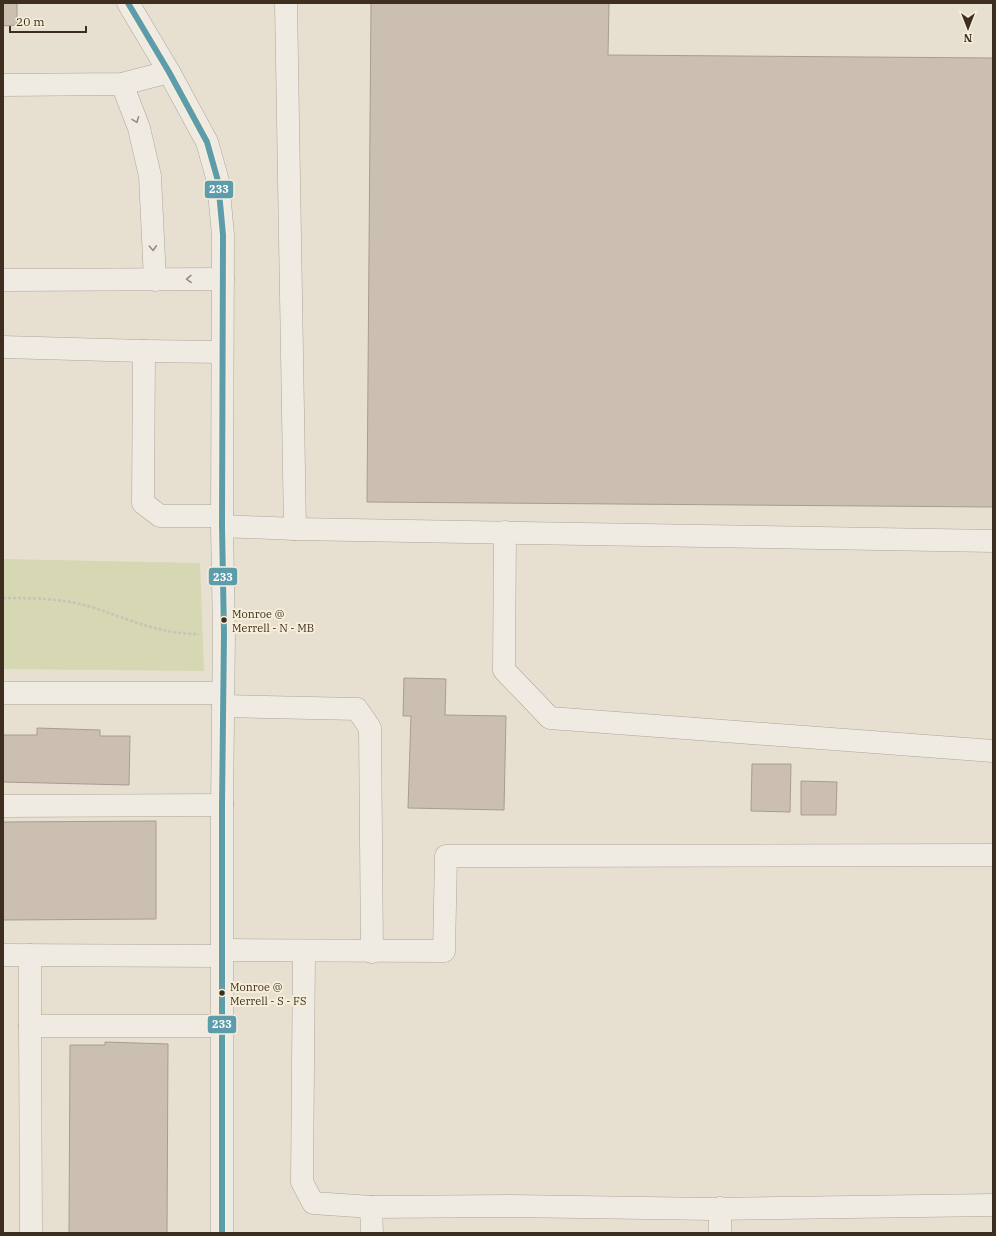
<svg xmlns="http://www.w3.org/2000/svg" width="996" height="1236" font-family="'IBM Plex Serif',serif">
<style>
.green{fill:#d6d7b3}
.building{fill:#cbbfb2;stroke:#a89c90}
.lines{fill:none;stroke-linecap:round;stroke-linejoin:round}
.minor-casing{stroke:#ada599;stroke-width:23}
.path{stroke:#c8c2b9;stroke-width:2.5;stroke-dasharray:3 2;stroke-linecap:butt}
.minor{stroke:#efebe3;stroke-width:22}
.bus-1-casing{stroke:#f7eed8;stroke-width:9}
.bus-1{stroke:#5d9dab;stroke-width:6}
.oneway{stroke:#968c82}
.bus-dot{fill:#3d2e20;stroke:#f7eed8;stroke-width:1.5}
.labels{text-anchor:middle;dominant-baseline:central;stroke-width:4;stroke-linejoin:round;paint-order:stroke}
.bus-label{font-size:11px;fill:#3d2e20;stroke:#f7eed8;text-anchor:start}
.line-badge{stroke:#f7eed8;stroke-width:1.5}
.badge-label{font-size:11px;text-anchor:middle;font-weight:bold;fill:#fff}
</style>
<rect width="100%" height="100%" fill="#e7e0d1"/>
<path class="green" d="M3 559 200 563 204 671 3 669Z"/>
<g class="building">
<path d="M3 3H17V25L3 26Z"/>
<path d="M371 3H609L608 55 993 58V507L367 502Z"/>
<path d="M404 678 446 679 445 715 506 716 504 810 408 808 411 716H403Z"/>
<path d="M37 728 100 730V736H130L129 785 3 782V735H37Z"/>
<path d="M752 764H791L790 812 751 811Z"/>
<path d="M801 781 837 782 836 815H801Z"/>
<path d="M156 821V919L3 920V822Z"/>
<path d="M105 1042 168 1044 167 1233H69L70 1045H105Z"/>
</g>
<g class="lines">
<g class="minor-casing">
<g id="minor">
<path d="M128 3 169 72 207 142 218 181 223 235 222 526 224 634 222 805V1233"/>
<path d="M286 3 295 529 993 541"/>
<path d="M122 84 139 128 150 176 155 280"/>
<path d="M3 85 122 84 169 72"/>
<path d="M3 280 223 279"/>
<path d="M3 347 144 351 222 352"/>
<path d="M144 351 143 503 160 516H222"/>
<path d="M222 526 295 529"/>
<path d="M505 532 504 670 550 718 993 751"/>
<path d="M3 693H223"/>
<path d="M223 706 357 709 370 728 372 952"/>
<path d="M3 806 222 805"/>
<path d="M222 950 444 951 446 856 993 855"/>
<path d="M304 951 302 1182 313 1203 371 1207"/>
<path d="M3 955 222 956"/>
<path d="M30 955V1026"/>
<path d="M720 1208V1233"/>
<path d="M31 1233 30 1026H222"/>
<path d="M372 1233 371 1207 511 1206 713 1209 993 1205"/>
</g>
</g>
<path class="path" d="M3 598C31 598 60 598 88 606 127 618 157 634 199 634"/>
<use href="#minor" class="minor"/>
<g class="bus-1-casing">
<path id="bus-1" d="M128 3 169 72 207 142 218 181 223 235 222 526 224 634 222 805V1233"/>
</g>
<use href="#bus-1" class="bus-1"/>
</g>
<defs><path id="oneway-chevron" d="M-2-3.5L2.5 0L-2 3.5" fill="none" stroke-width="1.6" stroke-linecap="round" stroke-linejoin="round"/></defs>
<g class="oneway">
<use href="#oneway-chevron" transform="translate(136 120) rotate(69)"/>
<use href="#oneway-chevron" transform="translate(153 248) rotate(87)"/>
<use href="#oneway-chevron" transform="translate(189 279) rotate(179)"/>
</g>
<g class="bus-dot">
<circle cx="224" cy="620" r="3.5"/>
<circle cx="222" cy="993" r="3.5"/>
</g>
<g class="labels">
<g class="bus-label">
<text x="232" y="614">Monroe @<tspan x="232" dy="14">Merrell - N - MB</tspan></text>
<text x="230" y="987">Monroe @<tspan x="230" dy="14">Merrell - S - FS</tspan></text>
</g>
</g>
<g class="line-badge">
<rect x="204" y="180" width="30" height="19" rx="4" fill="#5d9dab"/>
<rect x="208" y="567" width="30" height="19" rx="4" fill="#5d9dab"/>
<rect x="207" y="1015" width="30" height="19" rx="4" fill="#5d9dab"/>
</g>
<g class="badge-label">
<text x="219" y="193">233</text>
<text x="223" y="581">233</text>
<text x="222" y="1028">233</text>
</g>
<rect width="996" height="1236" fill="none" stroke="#3d2e20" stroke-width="8"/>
<g transform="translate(968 28) rotate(180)" stroke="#f7eed8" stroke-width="3" paint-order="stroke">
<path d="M0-3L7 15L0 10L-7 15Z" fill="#3d2e20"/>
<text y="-6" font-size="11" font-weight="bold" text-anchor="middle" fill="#3d2e20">N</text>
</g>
<path d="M10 26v6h76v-6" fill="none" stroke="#3d2e20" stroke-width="2"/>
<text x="16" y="26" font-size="12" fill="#3d2e20" stroke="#f7eed8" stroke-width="3" paint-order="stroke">20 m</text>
</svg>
